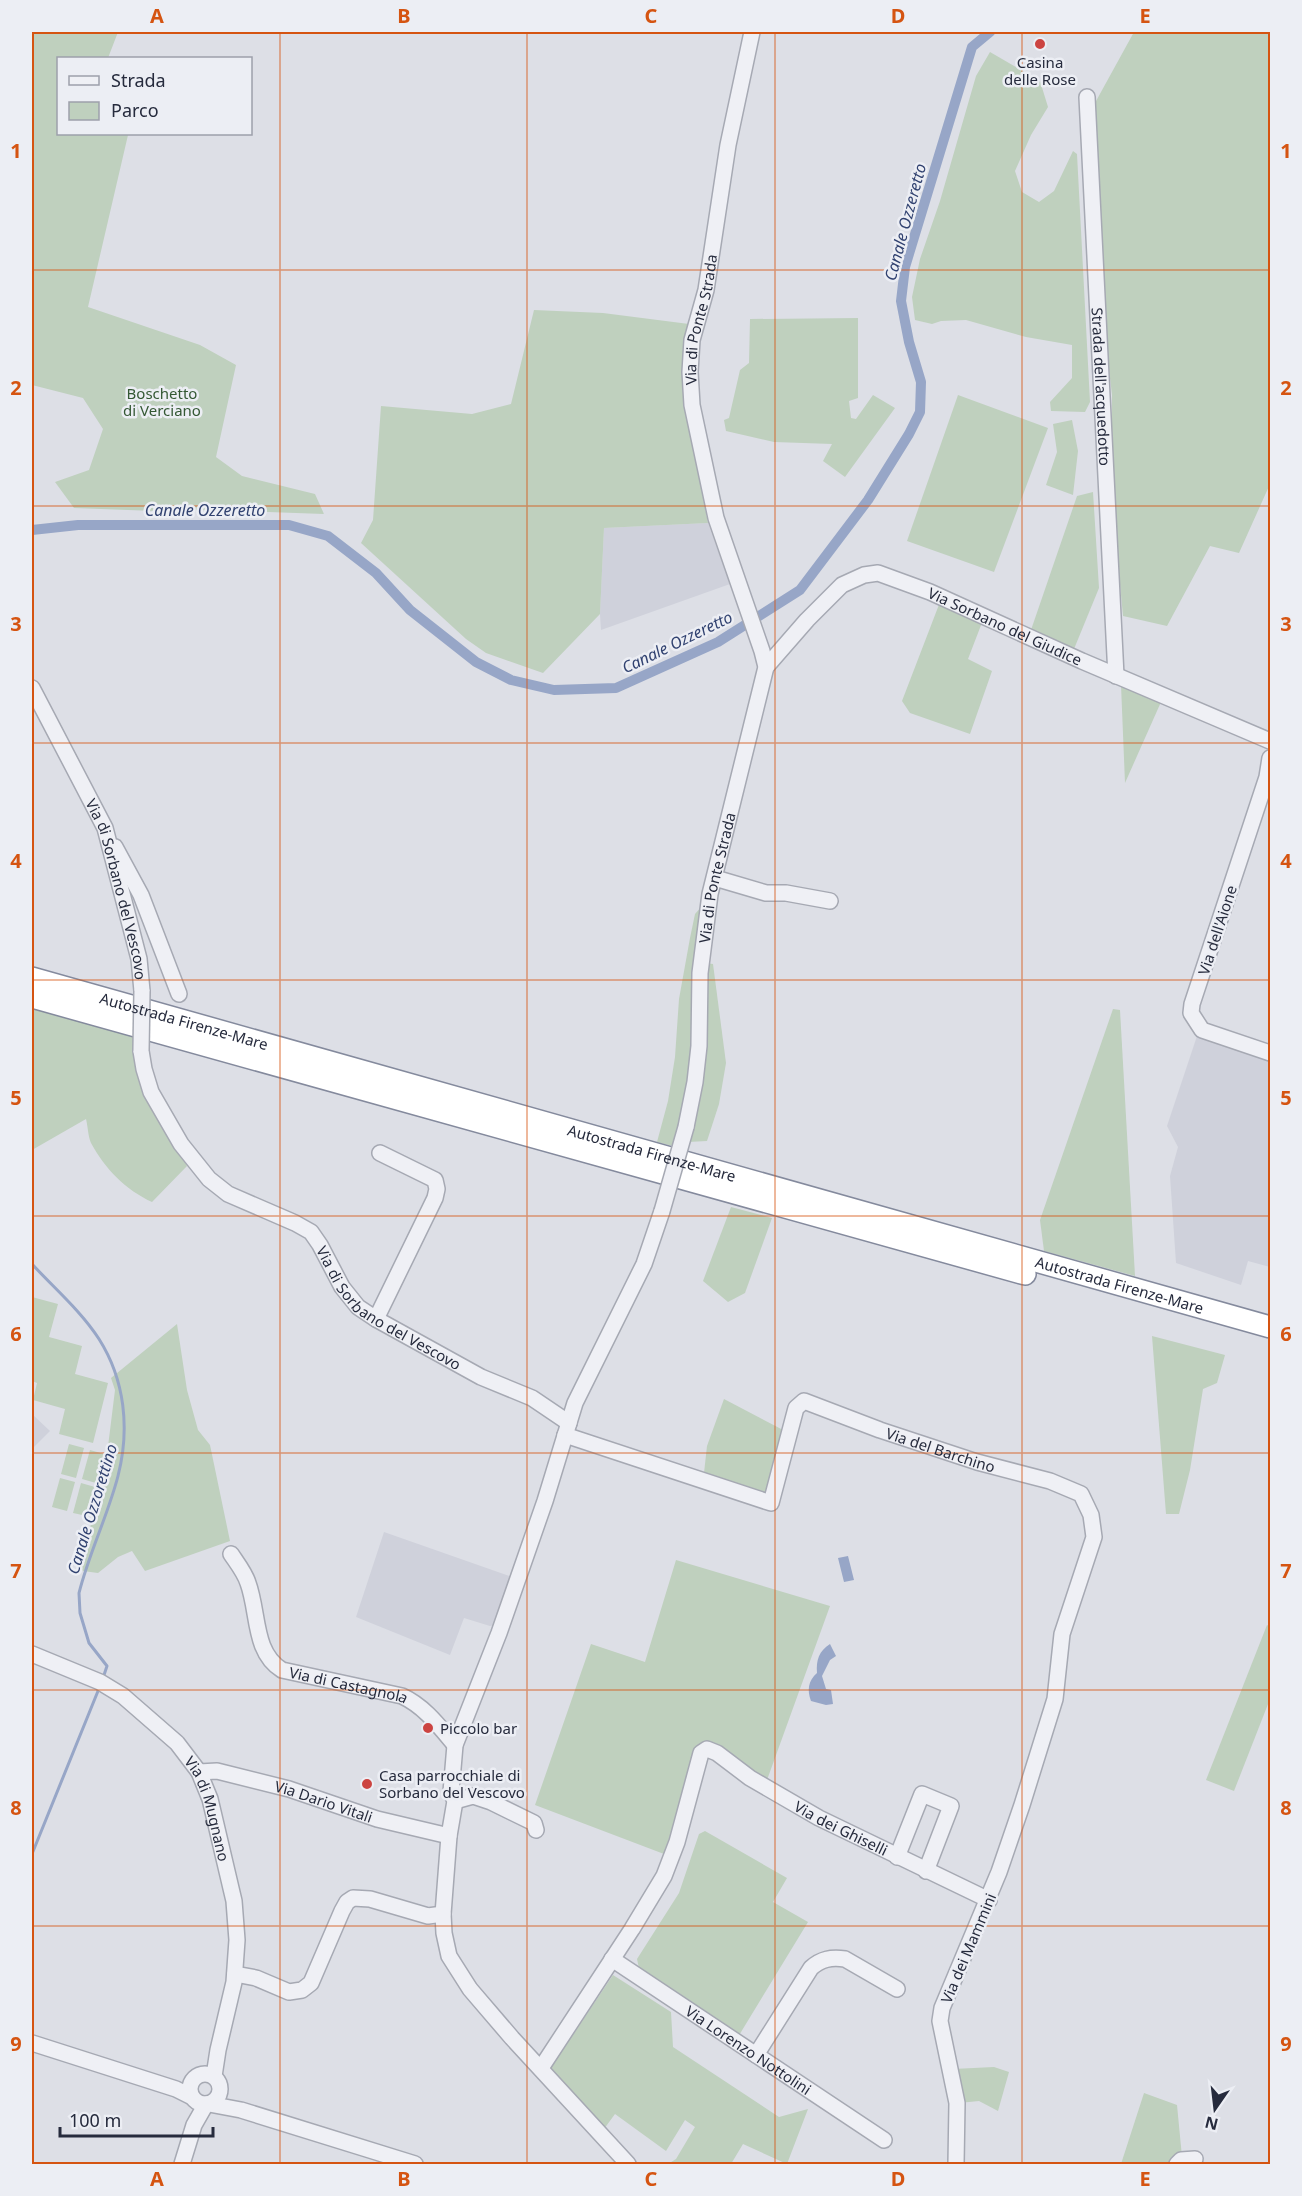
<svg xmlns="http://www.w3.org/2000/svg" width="1302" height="2196" font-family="'Noto Sans',sans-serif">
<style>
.built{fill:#cfd1db}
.green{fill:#bfd0be}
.water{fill:#97a6c7}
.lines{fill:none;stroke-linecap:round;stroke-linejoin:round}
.stream{stroke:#97a6c7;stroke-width:3}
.canal{stroke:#97a6c7;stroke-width:10}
.minor-casing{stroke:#a6a9b3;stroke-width:18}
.highway-casing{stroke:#848a9d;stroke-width:24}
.minor{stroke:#eff0f5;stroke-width:15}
.highway{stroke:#fff;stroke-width:21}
.minor-bridge-casing{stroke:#a6a9b3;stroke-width:18;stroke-linecap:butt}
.minor-bridge{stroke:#eff0f5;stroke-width:15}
.grid{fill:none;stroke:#d55411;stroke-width:1.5;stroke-opacity:0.55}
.poi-dot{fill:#cc4441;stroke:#eceef4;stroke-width:2}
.labels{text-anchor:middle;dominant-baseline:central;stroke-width:5;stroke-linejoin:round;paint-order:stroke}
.poi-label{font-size:15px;fill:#262b3d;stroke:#eceef4;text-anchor:start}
.street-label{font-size:15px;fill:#262b3d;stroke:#eceef4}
.park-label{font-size:15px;fill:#345834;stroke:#eceef4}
.water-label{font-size:16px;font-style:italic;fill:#314270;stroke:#eceef4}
.neatline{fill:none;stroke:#d55411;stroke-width:2}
.grid-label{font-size:20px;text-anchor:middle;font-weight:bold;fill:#d55411}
</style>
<rect width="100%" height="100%" fill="#dddfe6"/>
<g class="built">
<path d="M708 523 730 584 601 630 600 614 604 528Z"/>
<path d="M1198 1033 1270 1056V1267L1248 1261 1241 1285 1176 1263 1170 1176 1178 1147 1167 1126Z"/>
<path d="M32 1414 50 1431 32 1449Z"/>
<path d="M384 1532 512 1577 495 1625 490 1626 464 1618 450 1655 356 1617Z"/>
</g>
<g class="green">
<path d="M32 32H118L108 58H58V134H126L128 135 88 307 200 345 236 365 216 457 242 476 315 494 324 514 214 510 155 511 74 508 55 482 89 470 103 429 83 398 32 385Z"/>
<path d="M1134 32H1270V484L1239 553 1210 546 1167 626 1123 616 1111 488 1112 395 1101 302 1090 112Z"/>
<path d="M990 52 1040 81 1048 107 1031 135 1015 171 1022 192 1039 202 1054 191 1073 151 1077 154 1090 402 1085 412 1051 411 1050 402 1072 378V345L1026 337 966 320 941 321 932 324 915 320 912 297 920 259 940 201 976 76Z"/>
<path d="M534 310 603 313 689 324 683 395 708 523 604 528 600 614 543 673 486 653 466 639 361 543 373 520 381 406 472 414 511 404Z"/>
<path d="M858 318V398L849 401 851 418 856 419 873 395 895 408 845 477 823 461 832 444 774 442 726 431 724 420 729 418 740 370 749 363 750 319Z"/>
<path d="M958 395 1048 428 994 572 907 541Z"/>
<path d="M1072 420 1078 451 1073 495 1046 485 1057 452 1053 424Z"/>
<path d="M1093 492 1099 588 1074 649 1031 630 1077 496Z"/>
<path d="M940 602 983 620 968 659 992 671 970 734 910 713 902 701Z"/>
<path d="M1121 685 1161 702 1125 783Z"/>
<path d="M702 906 698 1032 677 1147 657 1142 668 1101 675 1057 679 999 690 938 695 914Z"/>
<path d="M705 963 713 964 726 1063 719 1104 707 1141 688 1142Z"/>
<path d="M32 1006 135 1034 174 1143 187 1166 152 1202C126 1190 105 1169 91 1143 88 1136 88 1127 86 1119L32 1150Z"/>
<path d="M1113 1009 1120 1010 1135 1276 1044 1251 1040 1220Z"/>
<path d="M731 1207 772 1218 745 1293 728 1302 703 1281Z"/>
<path d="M32 1297 58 1304 49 1337 82 1346 75 1374 108 1383 93 1443 59 1434 65 1409 33 1400 37 1383 32 1381Z"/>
<path d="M177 1324 187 1390 198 1430 210 1445 230 1541 145 1571 132 1551 118 1557 98 1573 83 1571 78 1565 103 1487 115 1390 111 1378Z"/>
<path d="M1152 1336 1225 1355 1217 1383 1203 1389 1190 1470 1179 1514H1166Z"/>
<path d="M724 1399 785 1431 768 1494 704 1473 707 1446Z"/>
<path d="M69 1444 84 1448 76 1478 61 1474Z"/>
<path d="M90 1450 104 1454 96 1483 82 1479Z"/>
<path d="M60 1478 75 1482 67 1511 52 1507Z"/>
<path d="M81 1483 95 1487 87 1516 73 1513Z"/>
<path d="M676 1560 830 1606 767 1780 700 1745 664 1854 535 1805 591 1644 645 1662Z"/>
<path d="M1267 1625 1270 1627V1699L1234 1791 1206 1780Z"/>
<path d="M705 1831 787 1878 773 1902 808 1922 738 2037 640 1973 637 1959 679 1893 699 1834Z"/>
<path d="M613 1975 671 2012 673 2047 779 2117 808 2109 787 2164 743 2144 731 2164H668L676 2159 695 2127 685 2120 666 2151 615 2114 604 2129 550 2069Z"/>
<path d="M994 2067 1009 2072 998 2111 979 2101 959 2103 953 2069Z"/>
<path d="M1144 2093 1177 2105 1182 2157 1174 2164H1121Z"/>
</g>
<g class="water">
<path d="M848 1556 854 1580 844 1582 838 1558Z"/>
<path d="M830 1644 836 1656 830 1660 822 1676 826 1689 831 1690 833 1704 826 1705 811 1701C807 1690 808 1681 817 1673 816 1660 819 1651 830 1644Z"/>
</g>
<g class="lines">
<g class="stream">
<path d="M32 1264C54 1288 81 1311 99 1339 125 1380 130 1429 118 1476 108 1515 89 1553 79 1593L80 1613 89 1643 107 1666 104 1675"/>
<path d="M32 1854 98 1691"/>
</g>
<path class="canal" d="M32 530 78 525H289L328 536 376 573 410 610 476 662 511 680 554 690 616 688 718 642 800 590 868 500 909 434 920 412 921 382 909 342 901 301 905 267 972 47 990 32"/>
<g class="minor-casing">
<g id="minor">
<path id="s1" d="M1087 97 1116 676"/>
<path id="s2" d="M766 667 807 620 842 585 864 575 878 573 930 592 1082 661 1270 741"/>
<path id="s3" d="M32 688 105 828 139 959 142 991"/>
<path d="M1270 758 1267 777 1192 1004 1191 1013 1202 1030 1270 1053"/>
<path d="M115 847 141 895 179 994"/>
<path d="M715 878 766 893H786L830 901"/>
<path id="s4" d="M141 1051 144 1069 151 1092 181 1144 209 1179 228 1194 295 1223 311 1232 320 1245 342 1287 358 1307 376 1319 481 1377 532 1398 569 1423"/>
<path id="s5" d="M686 1127 695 1082 699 1046 700 973 710 894 766 667 762 651 716 518 692 405 690 372 692 340 706 290 728 145 752 32"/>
<path d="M376 1319 435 1198 437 1189 435 1180 380 1153"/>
<path id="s6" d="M565 1435 771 1503 796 1408 804 1401 880 1430 977 1462 1050 1481 1081 1494 1091 1515 1094 1537 1062 1634 1055 1699 1022 1805 999 1872 942 2008 940 2021 957 2103 956 2164"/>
<path id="s7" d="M231 1554C237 1563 245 1573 248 1583 259 1613 253 1652 282 1670L402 1696C424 1706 439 1726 455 1745"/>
<path id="s8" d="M32 1654 100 1682 123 1696 177 1743 199 1772 210 1799 234 1901 237 1940 234 1982 218 2050 214 2076"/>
<path id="s9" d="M199 1772 217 1771 289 1789 377 1819 449 1836"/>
<path d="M455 1801 473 1796 491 1802 534 1823 536 1830"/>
<path d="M897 1857 922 1794 951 1806 926 1871"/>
<path id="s10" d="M612 1959 884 2140"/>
<path d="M235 1974 256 1978 289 1992 302 1990 311 1983 342 1911 347 1902 353 1898 370 1899 428 1916 443 1914"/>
<path d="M32 2043 176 2089 192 2097"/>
<path d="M756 2055 811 1968C821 1959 831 1957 845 1959L897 1989"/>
<path id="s11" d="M541 2068 632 1929 664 1876 677 1842 701 1753 707 1749 717 1753 750 1778 819 1818 989 1900"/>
<circle cx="205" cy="2089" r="15"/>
<path d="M209 2104 241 2110 415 2164"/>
<path d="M182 2164 194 2125 206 2104"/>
<path d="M628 2164 512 2038 470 1989 449 1956 444 1933 443 1914 449 1836 455 1801 451 1792 455 1745 499 1633 545 1501 575 1403 644 1264 662 1211"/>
<path d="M1177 2164 1181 2160 1195 2159"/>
</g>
</g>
<g class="highway-casing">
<g id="highway">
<path id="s12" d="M32 978 1270 1327"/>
<path d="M32 997 1025 1274"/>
</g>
</g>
<use href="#minor" class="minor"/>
<use href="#highway" class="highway"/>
<g class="minor-bridge-casing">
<g id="minor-bridge">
<path d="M141 1051 142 991"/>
<path d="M662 1211 686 1127"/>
</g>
</g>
<use href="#minor-bridge" class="minor-bridge"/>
</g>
<path class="grid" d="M280 32V2164M527 32V2164M775 32V2164M1022 32V2164M32 270H1270M32 506H1270M32 743H1270M32 980H1270M32 1216H1270M32 1453H1270M32 1690H1270M32 1926H1270"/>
<g class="poi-dot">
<circle cx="1040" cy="44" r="6"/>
<circle cx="428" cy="1728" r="6"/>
<circle cx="367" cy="1784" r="6"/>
</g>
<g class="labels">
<g class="poi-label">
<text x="1040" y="62" text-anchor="middle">Casina<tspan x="1040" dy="17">delle Rose</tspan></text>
<text x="440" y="1728">Piccolo bar</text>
<text x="379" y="1775">Casa parrocchiale di<tspan x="379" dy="17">Sorbano del Vescovo</tspan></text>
</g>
<g class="street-label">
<text stroke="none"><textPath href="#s5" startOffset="828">Via di Ponte Strada</textPath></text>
<text stroke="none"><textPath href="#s1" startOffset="290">Strada dell'acquedotto</textPath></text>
<text stroke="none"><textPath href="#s2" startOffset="288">Via Sorbano del Giudice</textPath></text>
<text stroke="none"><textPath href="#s5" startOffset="252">Via di Ponte Strada</textPath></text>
<text stroke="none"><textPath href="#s3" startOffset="220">Via di Sorbano del Vescovo</textPath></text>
<text transform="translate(1217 930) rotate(-72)">Via dell'Aione</text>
<text stroke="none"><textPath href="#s12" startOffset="158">Autostrada Firenze-Mare</textPath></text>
<text stroke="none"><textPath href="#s12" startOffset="644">Autostrada Firenze-Mare</textPath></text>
<text stroke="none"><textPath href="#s12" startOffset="1130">Autostrada Firenze-Mare</textPath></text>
<text stroke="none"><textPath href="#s4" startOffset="375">Via di Sorbano del Vescovo</textPath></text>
<text stroke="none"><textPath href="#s6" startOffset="471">Via del Barchino</textPath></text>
<text stroke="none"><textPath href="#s7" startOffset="198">Via di Castagnola</textPath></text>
<text stroke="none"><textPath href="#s9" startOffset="129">Via Dario Vitali</textPath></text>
<text stroke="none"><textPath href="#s8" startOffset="246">Via di Mugnano</textPath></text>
<text stroke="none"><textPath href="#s11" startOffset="520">Via dei Ghiselli</textPath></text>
<text transform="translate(968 1948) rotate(-67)">Via dei Mammini</text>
<text stroke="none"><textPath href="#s10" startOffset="164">Via Lorenzo Nottolini</textPath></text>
</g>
<g class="park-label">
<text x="162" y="393">Boschetto<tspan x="162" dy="17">di Verciano</tspan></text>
</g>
<g class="water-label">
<text transform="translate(905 222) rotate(-75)">Canale Ozzeretto</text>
<text x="205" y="510">Canale Ozzeretto</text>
<text transform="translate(677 642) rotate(-26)">Canale Ozzeretto</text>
<text transform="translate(92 1509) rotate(-73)">Canale Ozzorettino</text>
</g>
</g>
<rect width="1302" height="2196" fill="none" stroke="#eceef4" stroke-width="66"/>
<rect x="57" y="57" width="195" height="78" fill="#eceef4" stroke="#9da0ab" stroke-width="1.5"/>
<rect x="69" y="76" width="30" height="9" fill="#eff0f5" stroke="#9da0ab" stroke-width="1.5"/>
<text x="111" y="87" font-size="18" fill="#262b3d">Strada</text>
<rect x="69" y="102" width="30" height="18" fill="#bfd0be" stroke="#9da0ab" stroke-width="1.5"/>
<text x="111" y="117" font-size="18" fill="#262b3d">Parco</text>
<g transform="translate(1215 2109) rotate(194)" stroke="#eceef4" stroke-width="4.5" paint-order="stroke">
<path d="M0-4.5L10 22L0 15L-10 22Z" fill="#262b3d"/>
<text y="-9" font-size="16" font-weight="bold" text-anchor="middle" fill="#262b3d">N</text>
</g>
<path d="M60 2127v9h153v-9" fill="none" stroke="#262b3d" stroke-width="3"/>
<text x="69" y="2127" font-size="18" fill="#262b3d" stroke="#eceef4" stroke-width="4.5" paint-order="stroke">100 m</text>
<rect x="33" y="33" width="1236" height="2130" class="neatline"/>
<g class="grid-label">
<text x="157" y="23">A</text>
<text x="404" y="23">B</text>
<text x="651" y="23">C</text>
<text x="898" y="23">D</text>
<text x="1145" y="23">E</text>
<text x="16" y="158">1</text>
<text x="1286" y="158">1</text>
<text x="16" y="395">2</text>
<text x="1286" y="395">2</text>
<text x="16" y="631">3</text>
<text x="1286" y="631">3</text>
<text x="16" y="868">4</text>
<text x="1286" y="868">4</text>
<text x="16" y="1105">5</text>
<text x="1286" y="1105">5</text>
<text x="16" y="1341">6</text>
<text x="1286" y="1341">6</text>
<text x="16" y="1578">7</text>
<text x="1286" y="1578">7</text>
<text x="16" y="1815">8</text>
<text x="1286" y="1815">8</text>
<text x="16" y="2051">9</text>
<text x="1286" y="2051">9</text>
<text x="157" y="2186">A</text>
<text x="404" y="2186">B</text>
<text x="651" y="2186">C</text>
<text x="898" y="2186">D</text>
<text x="1145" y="2186">E</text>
</g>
</svg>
